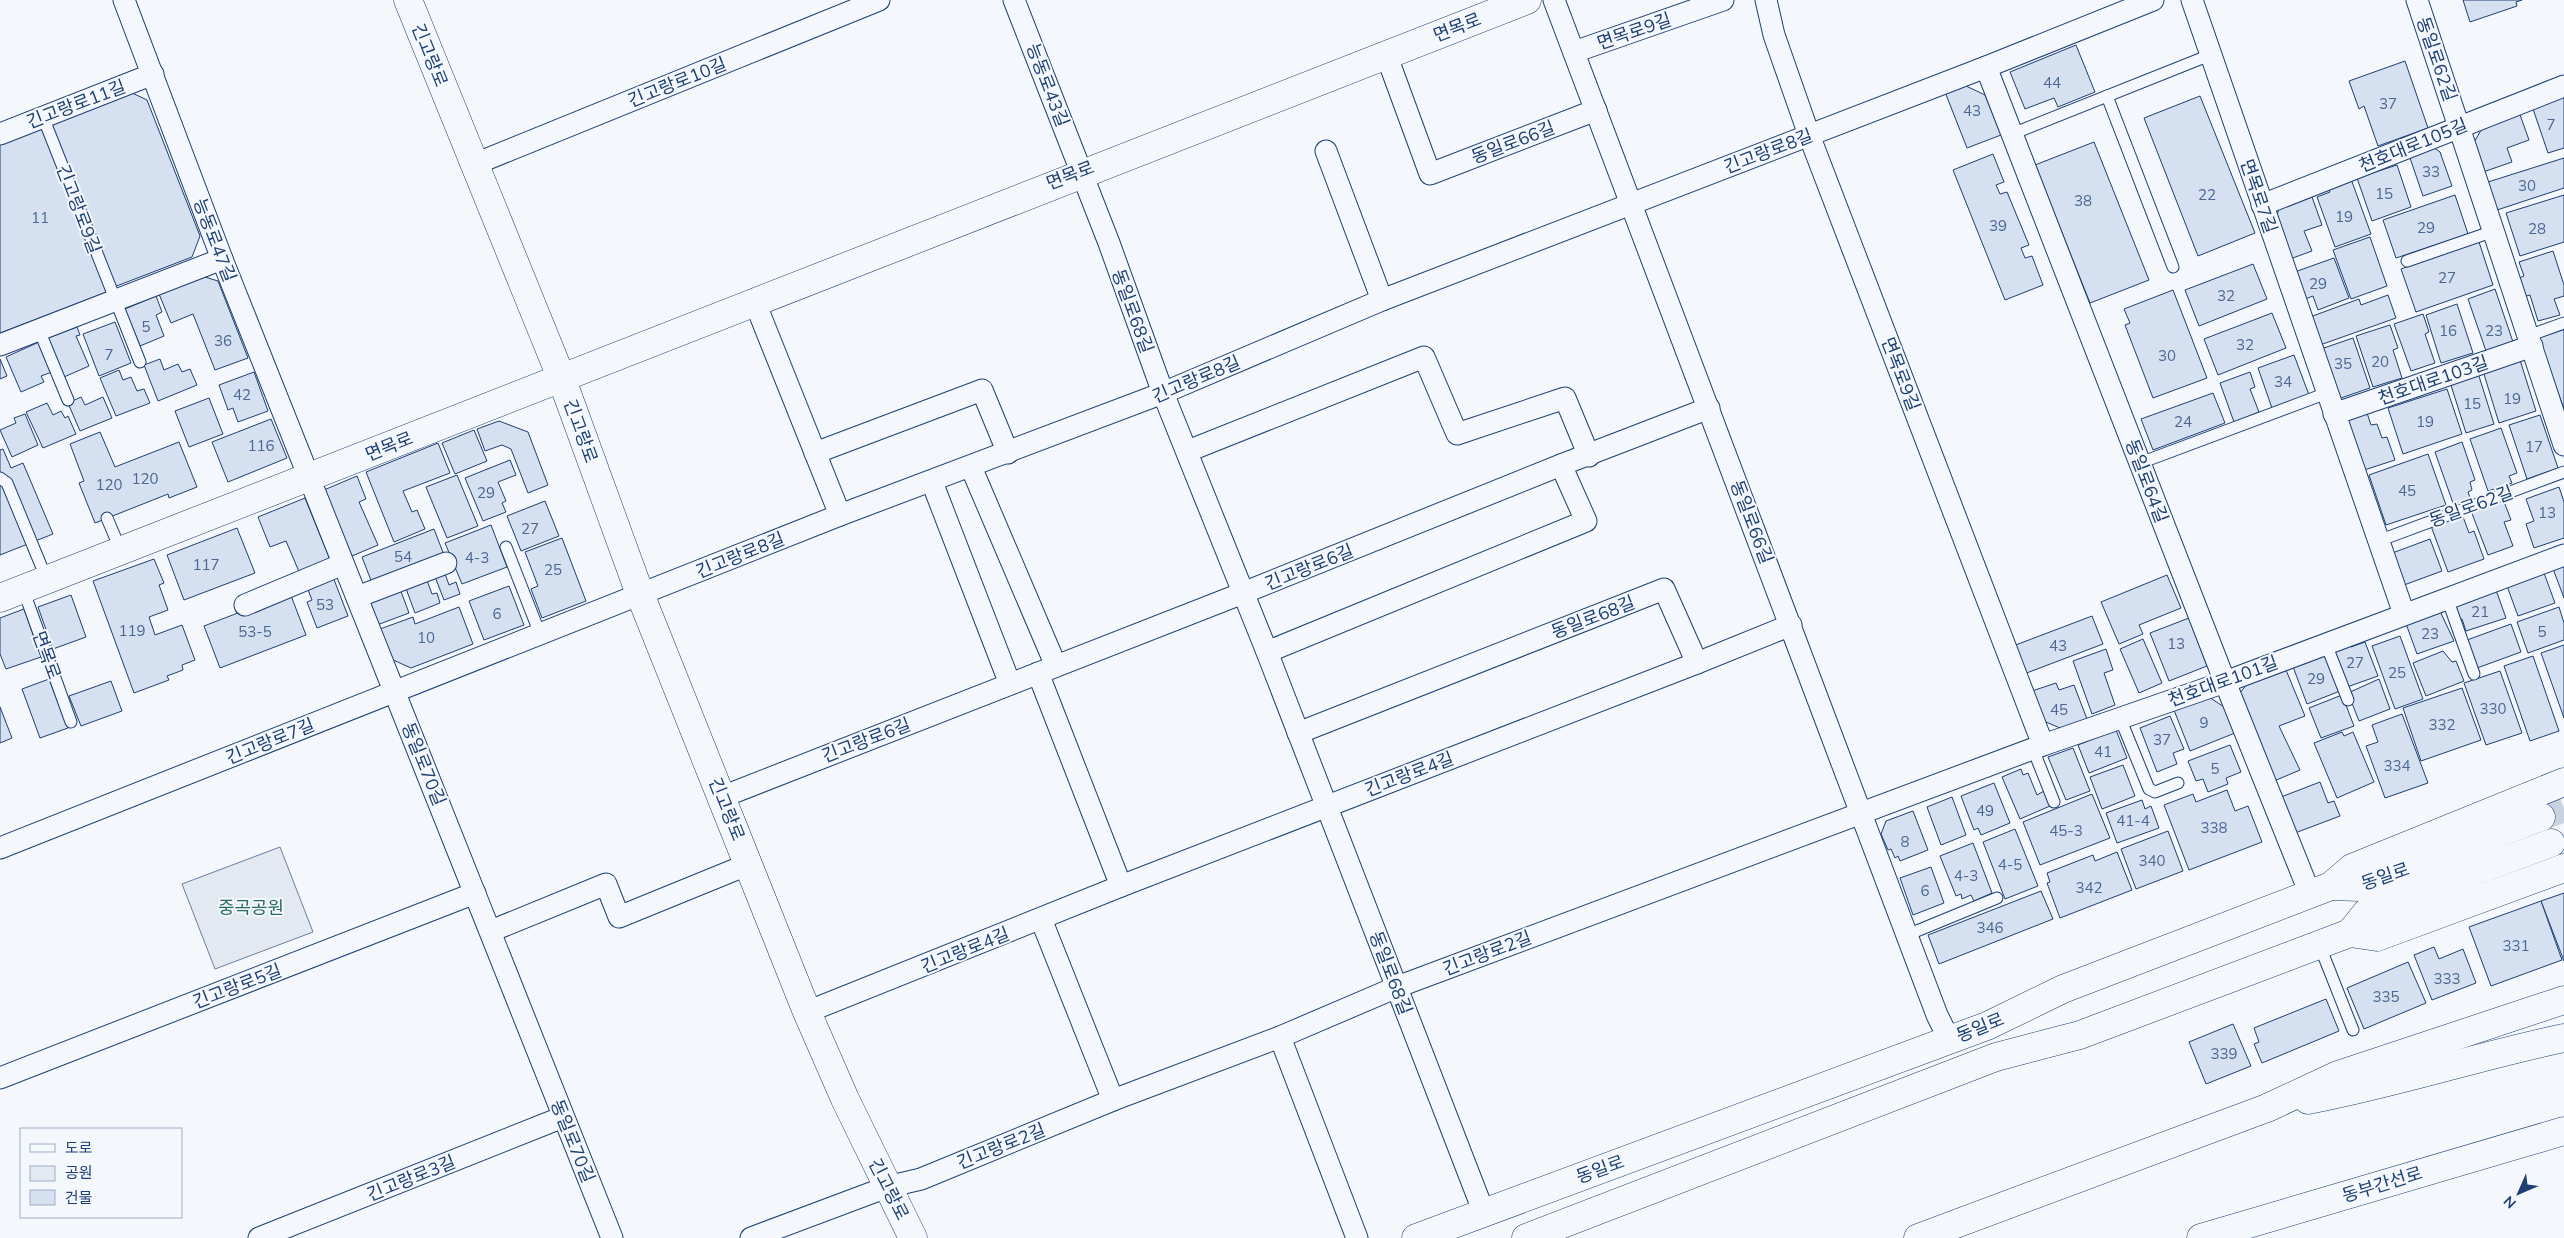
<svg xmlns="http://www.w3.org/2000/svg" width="2564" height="1238" font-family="Mulish,'Noto Sans KR',sans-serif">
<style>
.green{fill:#e3e9f0;stroke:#687fa3}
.building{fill:#d5e0f0;stroke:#1d3f73}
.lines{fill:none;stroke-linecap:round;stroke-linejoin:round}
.primary-tunnel{stroke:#c9d2e0;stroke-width:28;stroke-dasharray:28 14;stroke-linecap:butt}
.lane-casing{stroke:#1d3f73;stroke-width:13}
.street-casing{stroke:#1d3f73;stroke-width:23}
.secondary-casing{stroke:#1d3f73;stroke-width:29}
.primary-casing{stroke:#1d3f73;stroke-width:29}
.highway-casing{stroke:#1d3f73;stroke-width:29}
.lane{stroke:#f4f7fb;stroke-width:11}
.street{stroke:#f4f7fb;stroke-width:21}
.secondary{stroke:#f4f7fb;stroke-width:28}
.primary{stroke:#f4f7fb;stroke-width:28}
.highway{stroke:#f4f7fb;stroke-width:28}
.labels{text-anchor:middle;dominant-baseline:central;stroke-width:4;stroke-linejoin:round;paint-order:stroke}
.number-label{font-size:15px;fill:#4b6792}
.street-label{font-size:18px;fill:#1d3f73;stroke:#f4f7fb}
.park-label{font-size:18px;fill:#2c6c60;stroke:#f4f7fb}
</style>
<rect width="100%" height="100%" fill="#f4f7fb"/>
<path class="green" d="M280 847 313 932 215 969 182 884Z"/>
<g class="building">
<path d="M2463 0H2522L2516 2 2517 6 2470 22Z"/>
<path d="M2076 45 2095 92 2058 107 2054 98 2025 109 2010 72Z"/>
<path d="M2405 61 2428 128 2378 146 2364 106 2359 109 2349 81Z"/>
<path d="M1964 85 1985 95 2001 135 1967 148 1945 92Z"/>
<path d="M128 91 147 100 200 236 192 257 114 287 49 122Z"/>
<path d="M2564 95V148L2548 153 2532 106Z"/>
<path d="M2200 96 2255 233 2198 256 2144 118Z"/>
<path d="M2519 112 2529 140 2507 148 2512 162 2483 172 2473 144 2484 125Z"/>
<path d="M45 126 109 291 0 333V143Z"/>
<path d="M2094 142 2149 280 2090 303 2035 165Z"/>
<path d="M2433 147 2440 152 2452 186 2423 196 2409 155Z"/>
<path d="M1993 154 2004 182 1996 185 2000 194 2007 192 2029 245 2021 248 2025 258 2032 256 2043 285 2005 300 1953 170Z"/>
<path d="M2564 158V188L2497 210 2488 182Z"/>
<path d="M2397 165 2411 207 2372 221 2357 178Z"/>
<path d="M2351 179 2371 234 2335 247 2317 197 2330 192 2327 187Z"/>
<path d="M2455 195 2468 234 2396 258 2383 220Z"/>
<path d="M2564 195V242L2520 256 2506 213Z"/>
<path d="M2312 197 2322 225 2304 231 2312 251 2290 259 2276 219 2279 208Z"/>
<path d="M2370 237 2387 286 2351 299 2333 250Z"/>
<path d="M2479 242 2493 285 2416 312 2401 269Z"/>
<path d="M2553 251 2564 285V296L2554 299 2560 315 2538 321 2530 295 2523 297 2517 279 2524 276 2519 262Z"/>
<path d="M2334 258 2349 298 2318 310 2313 296 2300 301 2289 274Z"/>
<path d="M2253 264 2267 299 2199 326 2185 290Z"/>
<path d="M205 277 218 281 248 358 215 370 193 314 171 323 159 294Z"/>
<path d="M2495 289 2513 342 2486 351 2468 299Z"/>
<path d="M2173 290 2207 378 2153 398 2125 325 2130 323 2124 309Z"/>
<path d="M2388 295 2396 318 2320 345 2310 317 2359 299 2361 305Z"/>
<path d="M156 296 162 312 156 315 164 336 140 346 125 309Z"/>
<path d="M2457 304 2473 353 2441 363 2426 315Z"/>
<path d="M2272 313 2286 348 2218 375 2204 339Z"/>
<path d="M2423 314 2429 332 2425 334 2435 363 2411 371 2394 324Z"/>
<path d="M115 322 131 363 99 376 83 334Z"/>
<path d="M2390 325 2398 348 2393 350 2402 378 2373 387 2356 336Z"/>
<path d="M77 327 80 335 76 336 89 366 64 377 48 338Z"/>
<path d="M2564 329V409L2538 338Z"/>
<path d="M2353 338 2370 388 2338 399 2321 349Z"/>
<path d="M39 342 52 372 41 376 44 382 21 392 6 357Z"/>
<path d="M2294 355 2309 395 2272 408 2258 368Z"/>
<path d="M0 359 7 376 0 379Z"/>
<path d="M160 359 164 370 178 364 182 372 190 369 197 385 158 401 144 365Z"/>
<path d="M2520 360 2536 411 2499 423 2483 371Z"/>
<path d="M119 370 123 380 131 377 137 391 144 389 150 403 116 416 100 378Z"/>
<path d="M254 372 268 411 238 422 233 408 228 410 219 385Z"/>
<path d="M2250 372 2255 387 2250 389 2259 412 2234 422 2220 383Z"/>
<path d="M2478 373 2494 424 2466 433 2450 382Z"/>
<path d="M2447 389 2462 434 2403 454 2388 408Z"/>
<path d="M2213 393 2225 423 2153 450 2141 419Z"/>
<path d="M81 397 85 405 103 397 112 418 80 431 68 403Z"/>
<path d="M209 398 223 434 189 447 175 411Z"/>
<path d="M47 403 53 415 61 411 65 418 68 416 76 434 43 448 26 412Z"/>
<path d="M2367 413 2371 425 2377 424 2382 438 2387 437 2395 460 2361 471 2344 420Z"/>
<path d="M25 414 38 445 12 457 0 430 16 423 14 418Z"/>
<path d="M2540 415 2558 468 2527 479 2509 425Z"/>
<path d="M271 419 287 458 228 482 212 442Z"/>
<path d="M499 421 528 432 548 485 528 493 511 449 502 445 485 451 477 429Z"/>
<path d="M2501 428 2517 473 2509 476 2512 483 2488 491 2470 439Z"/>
<path d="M474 430 487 461 455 474 442 443Z"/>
<path d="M100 432 115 467 179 442 197 487 169 498 168 494 95 523 79 483 84 481 70 444Z"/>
<path d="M2462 442 2475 480 2470 482 2472 490 2468 492 2471 500 2454 506 2435 452Z"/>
<path d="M438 443 450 473 403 491 412 512 417 510 425 529 394 542 366 472Z"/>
<path d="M3 449 11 468 23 463 53 534 0 555V450Z"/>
<path d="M2428 454 2446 505 2386 525 2369 475Z"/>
<path d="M510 460 516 475 498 482 506 501 502 503 506 512 483 521 465 478Z"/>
<path d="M457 475 478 526 447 538 426 487Z"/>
<path d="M357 476 366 499 359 502 378 545 352 556 324 490Z"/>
<path d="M2559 487 2564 502V538L2534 548 2526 524 2534 521 2526 499Z"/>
<path d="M305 498 331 562 300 574 286 541 270 547 258 517Z"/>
<path d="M2503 499 2511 520 2504 522 2513 546 2488 555 2471 511Z"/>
<path d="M545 501 559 536 521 551 507 516Z"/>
<path d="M2462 514 2469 533 2474 531 2484 559 2448 572 2431 526Z"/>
<path d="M491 525 507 567 462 584 445 543Z"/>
<path d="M237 528 255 573 184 600 167 555Z"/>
<path d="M434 529 444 555 372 583 362 557Z"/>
<path d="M562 538 586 601 542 618 531 589 538 586 525 552Z"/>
<path d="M2430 539 2442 571 2404 585 2387 555Z"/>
<path d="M154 559 164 583 159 585 168 610 149 617 155 635 182 625 195 660 182 665 183 670 167 676 169 680 134 693 93 581Z"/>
<path d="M2564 561V598L2552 566Z"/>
<path d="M444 571 449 585 456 582 460 594 444 600 434 574Z"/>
<path d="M2544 573 2555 603 2518 616 2507 586Z"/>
<path d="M425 575 432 594 437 593 440 603 415 613 404 583Z"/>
<path d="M2167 575 2181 608 2139 625 2143 634 2119 644 2101 602Z"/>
<path d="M333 577 348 616 317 628 307 602 312 600 307 587Z"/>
<path d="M399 586 409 613 377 625 367 599Z"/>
<path d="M509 586 524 625 484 640 469 601Z"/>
<path d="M2496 590 2506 618 2466 631 2462 619 2459 620 2453 604Z"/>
<path d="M290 593 306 635 220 668 204 626Z"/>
<path d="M71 595 86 637 53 649 38 607Z"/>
<path d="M459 607 473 644 411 668 391 659 380 629 413 617 415 624Z"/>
<path d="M2559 607 2564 623V640L2528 653 2517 622Z"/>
<path d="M24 609 41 657 6 669 0 654V618Z"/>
<path d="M2439 609 2454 641 2417 654 2405 621Z"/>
<path d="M2092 616 2103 644 2024 674 2013 646Z"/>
<path d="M2189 618 2207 666 2169 681 2150 633Z"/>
<path d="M2511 624 2521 652 2477 668 2467 640Z"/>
<path d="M2400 636 2423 699 2395 709 2372 646Z"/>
<path d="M2143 639 2162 683 2139 693 2120 649Z"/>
<path d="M2350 642 2351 647 2365 642 2378 676 2347 687 2333 648Z"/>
<path d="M2564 645V718L2541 653Z"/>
<path d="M2106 649 2113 670 2104 673 2115 705 2092 714 2073 661Z"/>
<path d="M2443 651 2452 662 2456 661 2464 681 2426 696 2413 663Z"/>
<path d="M2324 652 2340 691 2307 704 2292 664Z"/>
<path d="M2533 656 2559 731 2530 741 2504 666Z"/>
<path d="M2286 670 2305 716 2279 726 2300 770 2274 781 2239 694 2248 683Z"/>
<path d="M2500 671 2522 733 2486 745 2464 683Z"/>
<path d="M49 679 68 728 40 738 22 689Z"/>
<path d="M2379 679 2390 709 2359 721 2348 693Z"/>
<path d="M111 681 122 711 81 726 69 696Z"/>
<path d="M2056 683 2059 690 2074 685 2087 719 2060 728 2039 719 2029 692Z"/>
<path d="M2462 688 2481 740 2421 761 2403 708Z"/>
<path d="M2342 695 2354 726 2321 738 2309 708Z"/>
<path d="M2209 697 2224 707 2235 733 2190 751 2174 710Z"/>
<path d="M0 707 12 738 0 743Z"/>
<path d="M2402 714 2428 783 2385 798 2366 746 2378 742 2372 725Z"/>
<path d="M2170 716 2184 749 2173 753 2177 764 2157 772 2140 728Z"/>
<path d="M2116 730 2127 758 2089 773 2078 745Z"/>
<path d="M2342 732 2344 736 2353 732 2374 782 2337 798 2314 743Z"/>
<path d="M2230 745 2241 772 2226 778 2228 784 2208 792 2203 779 2196 781 2188 761Z"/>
<path d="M2073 748 2090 791 2066 800 2048 757Z"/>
<path d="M2123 765 2135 796 2102 809 2090 777Z"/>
<path d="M2021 769 2023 775 2028 773 2037 795 2044 791 2050 806 2020 819 2002 777Z"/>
<path d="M2320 782 2328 803 2334 801 2340 816 2295 833 2281 797Z"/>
<path d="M1994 783 2010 823 1981 835 1978 828 1974 830 1961 796Z"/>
<path d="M2227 790 2235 811 2248 806 2262 842 2189 870 2164 805 2193 794 2196 802Z"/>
<path d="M2092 794 2110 838 2040 865 2023 822Z"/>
<path d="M1952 797 1966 835 1941 845 1927 807Z"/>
<path d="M2142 800 2145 809 2151 806 2159 828 2117 843 2106 813Z"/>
<path d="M1913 811 1928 850 1900 861 1898 856 1895 858 1891 849 1888 850 1881 834 1886 821Z"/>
<path d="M2015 829 2038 886 2005 899 1983 842Z"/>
<path d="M2168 831 2183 871 2136 889 2121 849Z"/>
<path d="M1973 843 1992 893 1974 901 1971 895 1962 899 1961 894 1956 896 1940 856Z"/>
<path d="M2117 852 2132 890 2060 918 2047 883 2050 882 2047 873 2093 855 2095 861Z"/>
<path d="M1931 867 1944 903 1913 915 1900 878Z"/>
<path d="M2041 891 2053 919 1939 964 1928 935Z"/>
<path d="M2564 893V961L2541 901Z"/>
<path d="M2541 901 2562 960 2491 986 2469 927Z"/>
<path d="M2434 947 2439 959 2463 949 2476 983 2432 1000 2414 955Z"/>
<path d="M2408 962 2426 1003 2364 1029 2347 988Z"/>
<path d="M2326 999 2339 1031 2262 1063 2254 1044 2259 1042 2254 1028Z"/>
<path d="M2233 1024 2251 1066 2206 1084 2189 1042Z"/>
</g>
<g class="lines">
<path class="primary-tunnel" d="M2541 817 2564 808"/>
<g class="lane-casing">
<g id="lane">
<path d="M2107 96 2173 267"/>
<path d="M43 117 140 362"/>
<path d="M2012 134 2210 55"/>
<path d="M2407 261 2494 231"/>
<path d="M39 330 68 400"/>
<path d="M2528 336 2564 323"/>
<path d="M2140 463 2327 393"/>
<path d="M0 478 7 483 47 580"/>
<path d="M107 518 121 551"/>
<path d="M2378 541 2564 472"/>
<path d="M506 547 540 634"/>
<path d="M23 589 71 722"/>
<path d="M2447 598 2474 674"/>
<path d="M2326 644 2348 700"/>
<path d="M2120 718 2149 789 2155 792 2178 783"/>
<path d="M2033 749 2054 802"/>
<path d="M1907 935 1997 898"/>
<path d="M2319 944 2353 1030"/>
</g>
</g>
<g class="street-casing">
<g id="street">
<path d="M124 0 222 259 612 1238"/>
<path d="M1014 0 1109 243 1163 393 1267 652 1484 1213"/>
<path d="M1554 0 1937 1015 1949 1039"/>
<path d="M1766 0 1774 35 1809 135 2043 745"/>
<path d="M2192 0 2404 614"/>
<path d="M2417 0 2564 445"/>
<path d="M1574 52 1723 0"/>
<path d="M1386 54 1430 174 1596 110"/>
<path d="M1986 67 2225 682 2310 894"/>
<path d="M0 134 153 74"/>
<path d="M1326 151 1382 300"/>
<path d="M475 164 879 0"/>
<path d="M2262 205 2564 86"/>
<path d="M754 300 840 515"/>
<path d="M0 345 222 259"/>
<path d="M2334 414 2532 346"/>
<path d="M1188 451 1424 357 1457 434 1565 398 1589 456"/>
<path d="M815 453 982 390 1008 453"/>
<path d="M971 467 1056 666"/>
<path d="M932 482 1010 684"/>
<path d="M357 597 446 563"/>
<path d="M245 605 343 564"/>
<path d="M1267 652 1586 521 1561 465"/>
<path d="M1038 673 1121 886"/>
<path d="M1298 733 1664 589 1697 663"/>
<path d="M722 797 1243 593 1561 465 1709 408"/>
<path d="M0 848 840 515 1163 393 1382 300 1986 67 2153 0"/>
<path d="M1041 919 1113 1100"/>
<path d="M491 931 606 884 619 917 749 864"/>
<path d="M807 1012 1121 886 1697 663 1791 625"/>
<path d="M1280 1037 1357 1238"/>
<path d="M0 1078 475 893"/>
<path d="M259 1238 563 1117"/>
<path d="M751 1238 887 1187 921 1179 1113 1100 1280 1037 1397 987 2043 745 2225 682 2564 555"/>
</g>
</g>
<g class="secondary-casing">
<g id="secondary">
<path d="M408 0 561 377 640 594 807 1012 845 1099 913 1238"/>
<path d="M0 598C509 399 1016 195 1527 0"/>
</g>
</g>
<g class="primary-casing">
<g id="primary">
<path d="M2331 886 2352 868 2564 782"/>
<path d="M2350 933 2377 937 2564 868"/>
<path d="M1416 1238 1987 1026 2063 989 2331 886 2360 887 2541 817"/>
<path d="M1526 1238 1996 1057 2080 1035 2350 933 2367 912 2551 843"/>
</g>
</g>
<g class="highway-casing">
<g id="highway">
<path d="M2308 1100C2394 1084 2478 1056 2564 1038"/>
<path d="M1918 1238 2267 1108 2338 1075 2564 1000"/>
<path d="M2201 1238 2564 1131"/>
</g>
</g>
<use href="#lane" class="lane"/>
<use href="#street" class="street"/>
<use href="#secondary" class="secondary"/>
<use href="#primary" class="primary"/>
<use href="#highway" class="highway"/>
</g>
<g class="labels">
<g class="number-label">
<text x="2052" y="82">44</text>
<text x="2388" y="103">37</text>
<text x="1972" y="110">43</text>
<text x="2551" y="124">7</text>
<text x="2431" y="171">33</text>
<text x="2527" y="185">30</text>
<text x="2384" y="193">15</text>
<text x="2207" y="194">22</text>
<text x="2083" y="200">38</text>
<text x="2344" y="216">19</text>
<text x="40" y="217">11</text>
<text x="1998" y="225">39</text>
<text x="2426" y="227">29</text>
<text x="2537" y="228">28</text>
<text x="2447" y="277">27</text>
<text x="2318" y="283">29</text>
<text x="2226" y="295">32</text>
<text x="146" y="326">5</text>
<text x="2448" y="330">16</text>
<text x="2494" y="330">23</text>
<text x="223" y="340">36</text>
<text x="2245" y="344">32</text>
<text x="109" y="354">7</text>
<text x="2167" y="355">30</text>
<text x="2380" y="361">20</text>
<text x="2343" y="363">35</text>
<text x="2283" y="381">34</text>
<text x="242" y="394">42</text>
<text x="2512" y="398">19</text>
<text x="2472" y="403">15</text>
<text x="2183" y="421">24</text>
<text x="2425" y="421">19</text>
<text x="261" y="445">116</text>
<text x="2534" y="446">17</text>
<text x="145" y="478">120</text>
<text x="109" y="484">120</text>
<text x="2407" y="490">45</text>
<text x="486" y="492">29</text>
<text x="2547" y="512">13</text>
<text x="530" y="528">27</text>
<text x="403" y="556">54</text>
<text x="477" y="557">4-3</text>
<text x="206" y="564">117</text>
<text x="553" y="569">25</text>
<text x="325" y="604">53</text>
<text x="2480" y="611">21</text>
<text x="497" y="613">6</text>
<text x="132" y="630">119</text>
<text x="255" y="631">53-5</text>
<text x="2542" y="631">5</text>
<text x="2430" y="633">23</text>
<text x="426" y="637">10</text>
<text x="2176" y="643">13</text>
<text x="2058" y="645">43</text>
<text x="2355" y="662">27</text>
<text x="2397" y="672">25</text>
<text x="2316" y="678">29</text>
<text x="2493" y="708">330</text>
<text x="2059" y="709">45</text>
<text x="2204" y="722">9</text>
<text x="2442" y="724">332</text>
<text x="2162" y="739">37</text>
<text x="2103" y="751">41</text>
<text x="2397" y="765">334</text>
<text x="2215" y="768">5</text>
<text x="1985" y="810">49</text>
<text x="2133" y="820">41-4</text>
<text x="2214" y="827">338</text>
<text x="2066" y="830">45-3</text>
<text x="1905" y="841">8</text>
<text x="2152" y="860">340</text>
<text x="2010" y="864">4-5</text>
<text x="1966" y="875">4-3</text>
<text x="2089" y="887">342</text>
<text x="1925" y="890">6</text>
<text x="1990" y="927">346</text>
<text x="2516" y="945">331</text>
<text x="2447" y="978">333</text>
<text x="2386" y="996">335</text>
<text x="2224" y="1053">339</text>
</g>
<g class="street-label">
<text transform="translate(1457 27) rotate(-21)">면목로</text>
<text transform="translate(1634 31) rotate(-19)">면목로9길</text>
<text transform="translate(430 55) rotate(68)">긴고랑로</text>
<text transform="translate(2437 59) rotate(71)">동일로62길</text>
<text transform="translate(677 82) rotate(-22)">긴고랑로10길</text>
<text transform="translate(1048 85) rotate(69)">능동로43길</text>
<text transform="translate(76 104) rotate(-21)">긴고랑로11길</text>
<text transform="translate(1513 142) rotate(-21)">동일로66길</text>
<text transform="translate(2413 145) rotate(-22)">천호대로105길</text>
<text transform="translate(1768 151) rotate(-21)">긴고랑로8길</text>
<text transform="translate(1070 175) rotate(-21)">면목로</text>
<text transform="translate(2259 196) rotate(71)">면목로7길</text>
<text transform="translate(79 209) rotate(69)">긴고랑로9길</text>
<text transform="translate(215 240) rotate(69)">능동로47길</text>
<text transform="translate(1133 311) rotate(70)">동일로68길</text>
<text transform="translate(1901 374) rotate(69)">면목로9길</text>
<text transform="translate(1196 379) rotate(-23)">긴고랑로8길</text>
<text transform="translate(2433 380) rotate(-19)">천호대로103길</text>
<text transform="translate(581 431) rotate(70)">긴고랑로</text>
<text transform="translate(389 446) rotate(-22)">면목로</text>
<text transform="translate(2147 481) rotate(69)">동일로64길</text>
<text transform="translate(2471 506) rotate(-20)">동일로62길</text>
<text transform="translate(1752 522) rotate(69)">동일로66길</text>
<text transform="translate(740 555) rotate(-22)">긴고랑로8길</text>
<text transform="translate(1309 567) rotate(-22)">긴고랑로6길</text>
<text transform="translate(1593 617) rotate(-21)">동일로68길</text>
<text transform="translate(47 655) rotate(70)">면목로</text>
<text transform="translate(2223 681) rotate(-20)">천호대로101길</text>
<text transform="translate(866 740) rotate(-21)">긴고랑로6길</text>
<text transform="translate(270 741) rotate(-22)">긴고랑로7길</text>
<text transform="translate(424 764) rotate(68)">동일로70길</text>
<text transform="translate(1409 774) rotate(-21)">긴고랑로4길</text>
<text transform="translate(727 809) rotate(68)">긴고랑로</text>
<text transform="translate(2385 876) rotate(-19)">동일로</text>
<text transform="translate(965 950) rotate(-22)">긴고랑로4길</text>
<text transform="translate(1487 953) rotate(-21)">긴고랑로2길</text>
<text transform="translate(1391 973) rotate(69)">동일로68길</text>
<text transform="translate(237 986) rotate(-21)">긴고랑로5길</text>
<text transform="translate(1980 1027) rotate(-22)">동일로</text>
<text transform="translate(573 1141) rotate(68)">동일로70길</text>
<text transform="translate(1001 1146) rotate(-22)">긴고랑로2길</text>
<text transform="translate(1600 1169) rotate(-20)">동일로</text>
<text transform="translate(411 1178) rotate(-22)">긴고랑로3길</text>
<text transform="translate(2382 1184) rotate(-17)">동부간선로</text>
<text transform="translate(889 1189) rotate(63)">긴고랑로</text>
</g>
<g class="park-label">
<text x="251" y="907">중곡공원</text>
</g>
</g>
<rect x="20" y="1128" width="162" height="90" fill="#f4f7fb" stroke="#9eadc5"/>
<rect x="30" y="1144" width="25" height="8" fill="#f4f7fb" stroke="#9eadc5"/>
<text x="65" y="1153" font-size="15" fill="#1d3f73">도로</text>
<rect x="30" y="1166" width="25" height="15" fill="#e3e9f0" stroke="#9eadc5"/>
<text x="65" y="1178" font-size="15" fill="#1d3f73">공원</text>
<rect x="30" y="1190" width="25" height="15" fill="#d5e0f0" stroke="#9eadc5"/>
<text x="65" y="1203" font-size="15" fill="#1d3f73">건물</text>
<g transform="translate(2519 1193) rotate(225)" stroke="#f4f7fb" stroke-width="4" paint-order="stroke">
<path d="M0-4L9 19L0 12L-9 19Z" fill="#1d3f73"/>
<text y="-8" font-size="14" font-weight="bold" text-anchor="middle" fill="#1d3f73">N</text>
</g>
</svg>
